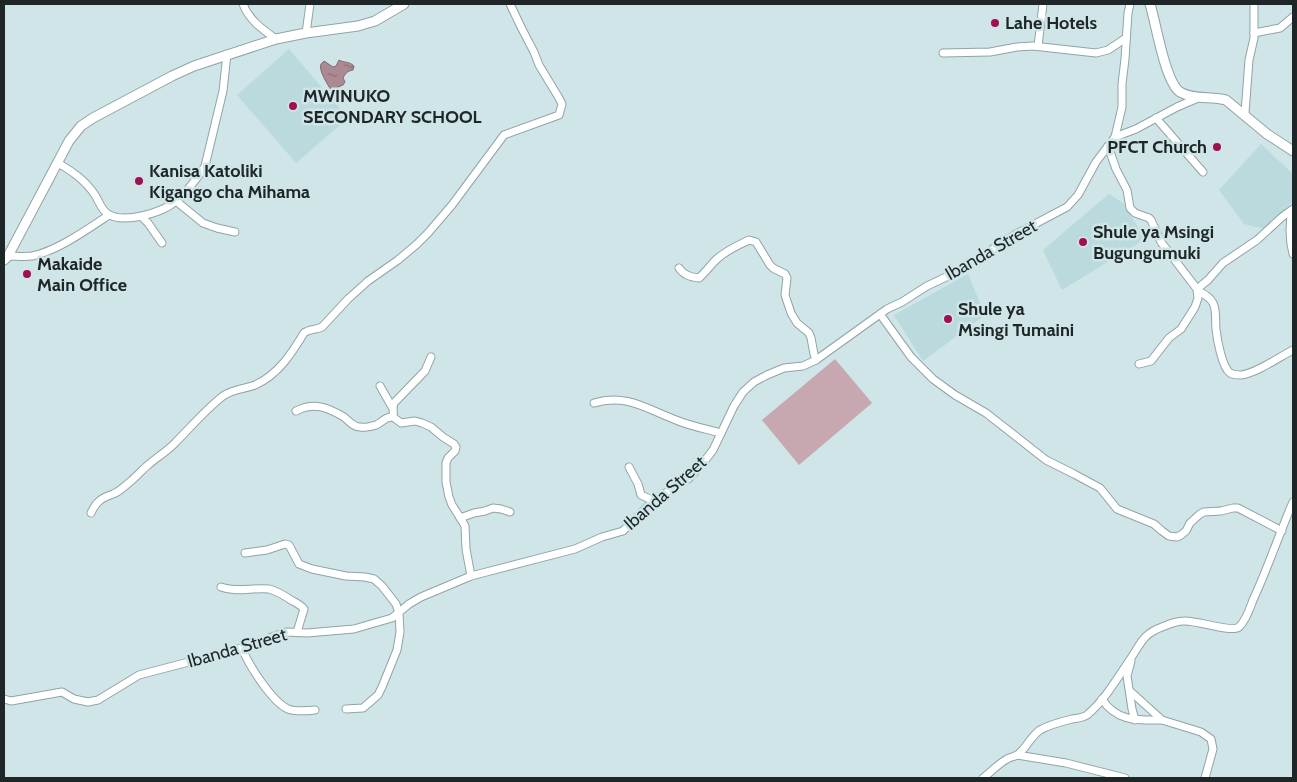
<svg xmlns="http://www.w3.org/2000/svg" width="1297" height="782" font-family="Cabin,sans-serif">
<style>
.built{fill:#bbdadd}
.grass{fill:#c8a8b0}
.water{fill:url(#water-ripples);stroke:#816b73}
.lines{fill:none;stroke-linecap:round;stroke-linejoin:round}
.minor-casing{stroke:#8fa4a6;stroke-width:9}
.tertiary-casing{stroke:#8fa4a6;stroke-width:11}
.minor{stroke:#fff;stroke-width:7}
.tertiary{stroke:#fff;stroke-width:9}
.poi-dot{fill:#a10e53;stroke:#cfe5e7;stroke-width:2}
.labels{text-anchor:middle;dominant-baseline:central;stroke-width:5;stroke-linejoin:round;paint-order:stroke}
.poi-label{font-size:18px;font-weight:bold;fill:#1e2627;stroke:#cfe5e7;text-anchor:start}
.street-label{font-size:18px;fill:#1e2627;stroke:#cfe5e7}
</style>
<defs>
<pattern id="water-ripples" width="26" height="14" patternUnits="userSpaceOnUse" patternTransform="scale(1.25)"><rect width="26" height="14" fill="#ac8993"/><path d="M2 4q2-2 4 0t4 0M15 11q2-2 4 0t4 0" fill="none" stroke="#8b7078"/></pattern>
</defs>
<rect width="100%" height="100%" fill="#cfe5e7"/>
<g class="built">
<path d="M289 49 348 118 296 163 237 95Z"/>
<path d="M1261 144 1293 174V201L1264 229 1244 224 1219 190Z"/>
<path d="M1109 194 1123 203 1145 239 1062 290 1043 250Z"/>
<path d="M968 274 985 315 923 361 894 315Z"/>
</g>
<path class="grass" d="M835 359 872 403 799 465 762 420Z"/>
<path class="water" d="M339 60C344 63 349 61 354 66L353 70C347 71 345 74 343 78L345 82 343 85 331 90C328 85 318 70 321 64 322 63 323 62 324 61L333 67 336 66Z"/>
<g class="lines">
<g class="minor-casing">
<g id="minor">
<path d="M243 4C249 20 262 29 276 39"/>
<path d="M306 33 310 4"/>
<path d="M1254 33 1280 28 1293 17"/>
<path d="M1038 46 1043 4"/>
<path d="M943 53 990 52 1017 47 1033 46 1096 53 1108 50 1126 38"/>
<path d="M1243 115 1245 113 1249 60 1254 38V4"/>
<path d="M1156 118 1203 172"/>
<path d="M1115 137 1136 129 1177 107 1198 98"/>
<path d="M1108 146 1116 169 1127 190 1130 208 1135 213 1149 218 1151 220 1161 242 1197 289 1198 298 1195 307 1181 329 1169 338 1151 361 1139 364"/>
<path d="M58 163C73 172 85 180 95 195 99 201 101 210 108 214 124 224 162 213 176 201 184 195 200 175 205 166L223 91 227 54"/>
<path d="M176 201 203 223 217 228 235 232"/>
<path d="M1292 210C1289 226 1289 239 1293 254"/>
<path d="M142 217 148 223 162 243"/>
<path d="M8 256C16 256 24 257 32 256 57 251 88 229 109 215"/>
<path d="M679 268C684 275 690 277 699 278 706 272 711 264 718 258 727 250 739 245 749 240L756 242 770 265 773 268 785 274 787 278 785 295 791 313 797 323 809 333 811 338 814 354 816 360"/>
<path d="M1197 289 1208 280 1223 263 1257 240 1282 217 1293 209"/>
<path d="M1198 291C1204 294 1210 297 1213 303 1217 311 1215 320 1216 329 1217 339 1222 367 1230 373 1233 375 1238 375 1241 375 1257 373 1279 357 1293 350"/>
<path d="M880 314 911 357 933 379 955 395 986 413 1046 460 1074 474 1100 488 1117 509 1154 524 1162 531 1169 536 1177 537 1181 535 1186 531 1190 523 1200 514 1204 512 1221 511 1233 508H1238L1282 531"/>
<path d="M380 386 392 407"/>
<path d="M594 403C625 393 647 409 676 420 690 426 706 429 721 433"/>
<path d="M296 411C314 402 327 407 344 417 349 421 353 427 360 427 365 428 372 426 376 425 383 422 385 416 393 417L401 423 415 421 422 423 431 427 443 437 454 444 456 447 455 451 448 458 446 463V482L449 497 452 505 461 519 465 526 466 549 471 576"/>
<path d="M393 417C394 412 392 408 394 403L425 371 431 357"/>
<path d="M629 467 638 484 641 495 654 501"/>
<path d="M91 513C96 502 101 498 113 494 119 492 126 485 131 481 137 476 142 470 148 465 156 458 166 452 174 444 190 428 205 410 223 396 233 389 245 389 255 385 278 375 292 353 304 333 309 329 316 330 322 327L348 299 368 281 398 260 417 244 428 233 452 205 504 135 559 115 562 104 559 98 539 65 534 52 522 29 510 4"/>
<path d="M460 518 474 513 485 511 493 508 501 509 510 512"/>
<path d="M245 553 267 550 285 544 289 545 299 564 312 569 346 576 365 577 374 579 382 586 396 604 399 613 400 632 397 650 382 687 378 695 363 708 346 709"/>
<path d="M221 587C237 593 253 587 269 589 277 591 285 596 291 600 296 603 301 605 304 609L297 632"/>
<path d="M242 648C248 664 272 702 288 709 296 712 306 711 315 710"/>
<path d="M1131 661 1127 676 1132 709 1135 720"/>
<path d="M1130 691 1162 720 1201 732 1211 739 1213 749 1205 778"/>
<path d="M4 699 11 701 62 692 74 699 88 702 98 700 139 675 242 648 286 632 307 633 354 629 371 624 392 618 409 604 421 597 471 576 575 549 602 537 623 531 653 501 688 479 700 467 713 450 734 406 743 392 754 382 767 375 784 368 803 366 816 360 887 309 902 302 927 286 959 271 1016 234 1067 207 1078 195 1096 162 1115 137 1122 107V84L1125 59 1128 13 1130 4"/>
<path d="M1102 699C1116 722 1139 720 1162 720"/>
<path d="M1017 755 1066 763 1125 778"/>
<path d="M983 778C991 772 998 764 1007 759 1010 757 1014 757 1017 755 1025 750 1031 736 1040 730 1047 726 1064 721 1072 719 1078 718 1083 718 1087 715 1105 700 1118 677 1131 658 1141 643 1143 634 1162 627 1169 624 1177 621 1184 621 1196 620 1232 633 1239 627 1246 621 1250 608 1253 600 1268 568 1279 534 1293 502"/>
</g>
</g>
<g class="tertiary-casing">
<g id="tertiary">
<path d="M1150 4C1156 23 1165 82 1180 92 1193 100 1211 96 1226 100L1267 134 1293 151"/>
<path d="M4 260 8 256 69 141 81 126 93 118 172 76 194 66 276 39 306 33 358 26 375 21 404 4"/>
</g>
</g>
<use href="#minor" class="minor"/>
<use href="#tertiary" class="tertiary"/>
</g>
<g class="poi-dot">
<circle cx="995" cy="23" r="5"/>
<circle cx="293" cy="106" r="5"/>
<circle cx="1217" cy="147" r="5"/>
<circle cx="139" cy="181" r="5"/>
<circle cx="1083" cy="242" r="5"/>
<circle cx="27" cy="274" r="5"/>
<circle cx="948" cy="319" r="5"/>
</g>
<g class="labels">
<g class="poi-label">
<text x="1005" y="23">Lahe Hotels</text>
<text x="303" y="96">MWINUKO<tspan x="303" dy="21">SECONDARY SCHOOL</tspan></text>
<text x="1207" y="147" text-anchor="end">PFCT Church</text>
<text x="149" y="171">Kanisa Katoliki<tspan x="149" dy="21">Kigango cha Mihama</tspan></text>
<text x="1093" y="232">Shule ya Msingi<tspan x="1093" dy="21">Bugungumuki</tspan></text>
<text x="37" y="264">Makaide<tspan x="37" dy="21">Main Office</tspan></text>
<text x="958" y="309">Shule ya<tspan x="958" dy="21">Msingi Tumaini</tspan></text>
</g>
<g class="street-label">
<text transform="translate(991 250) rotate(-30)">Ibanda Street</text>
<text transform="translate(665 493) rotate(-41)">Ibanda Street</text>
<text transform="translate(237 648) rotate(-16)">Ibanda Street</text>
</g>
</g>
<rect width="1297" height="782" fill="none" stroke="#1e2627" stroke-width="10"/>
</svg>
